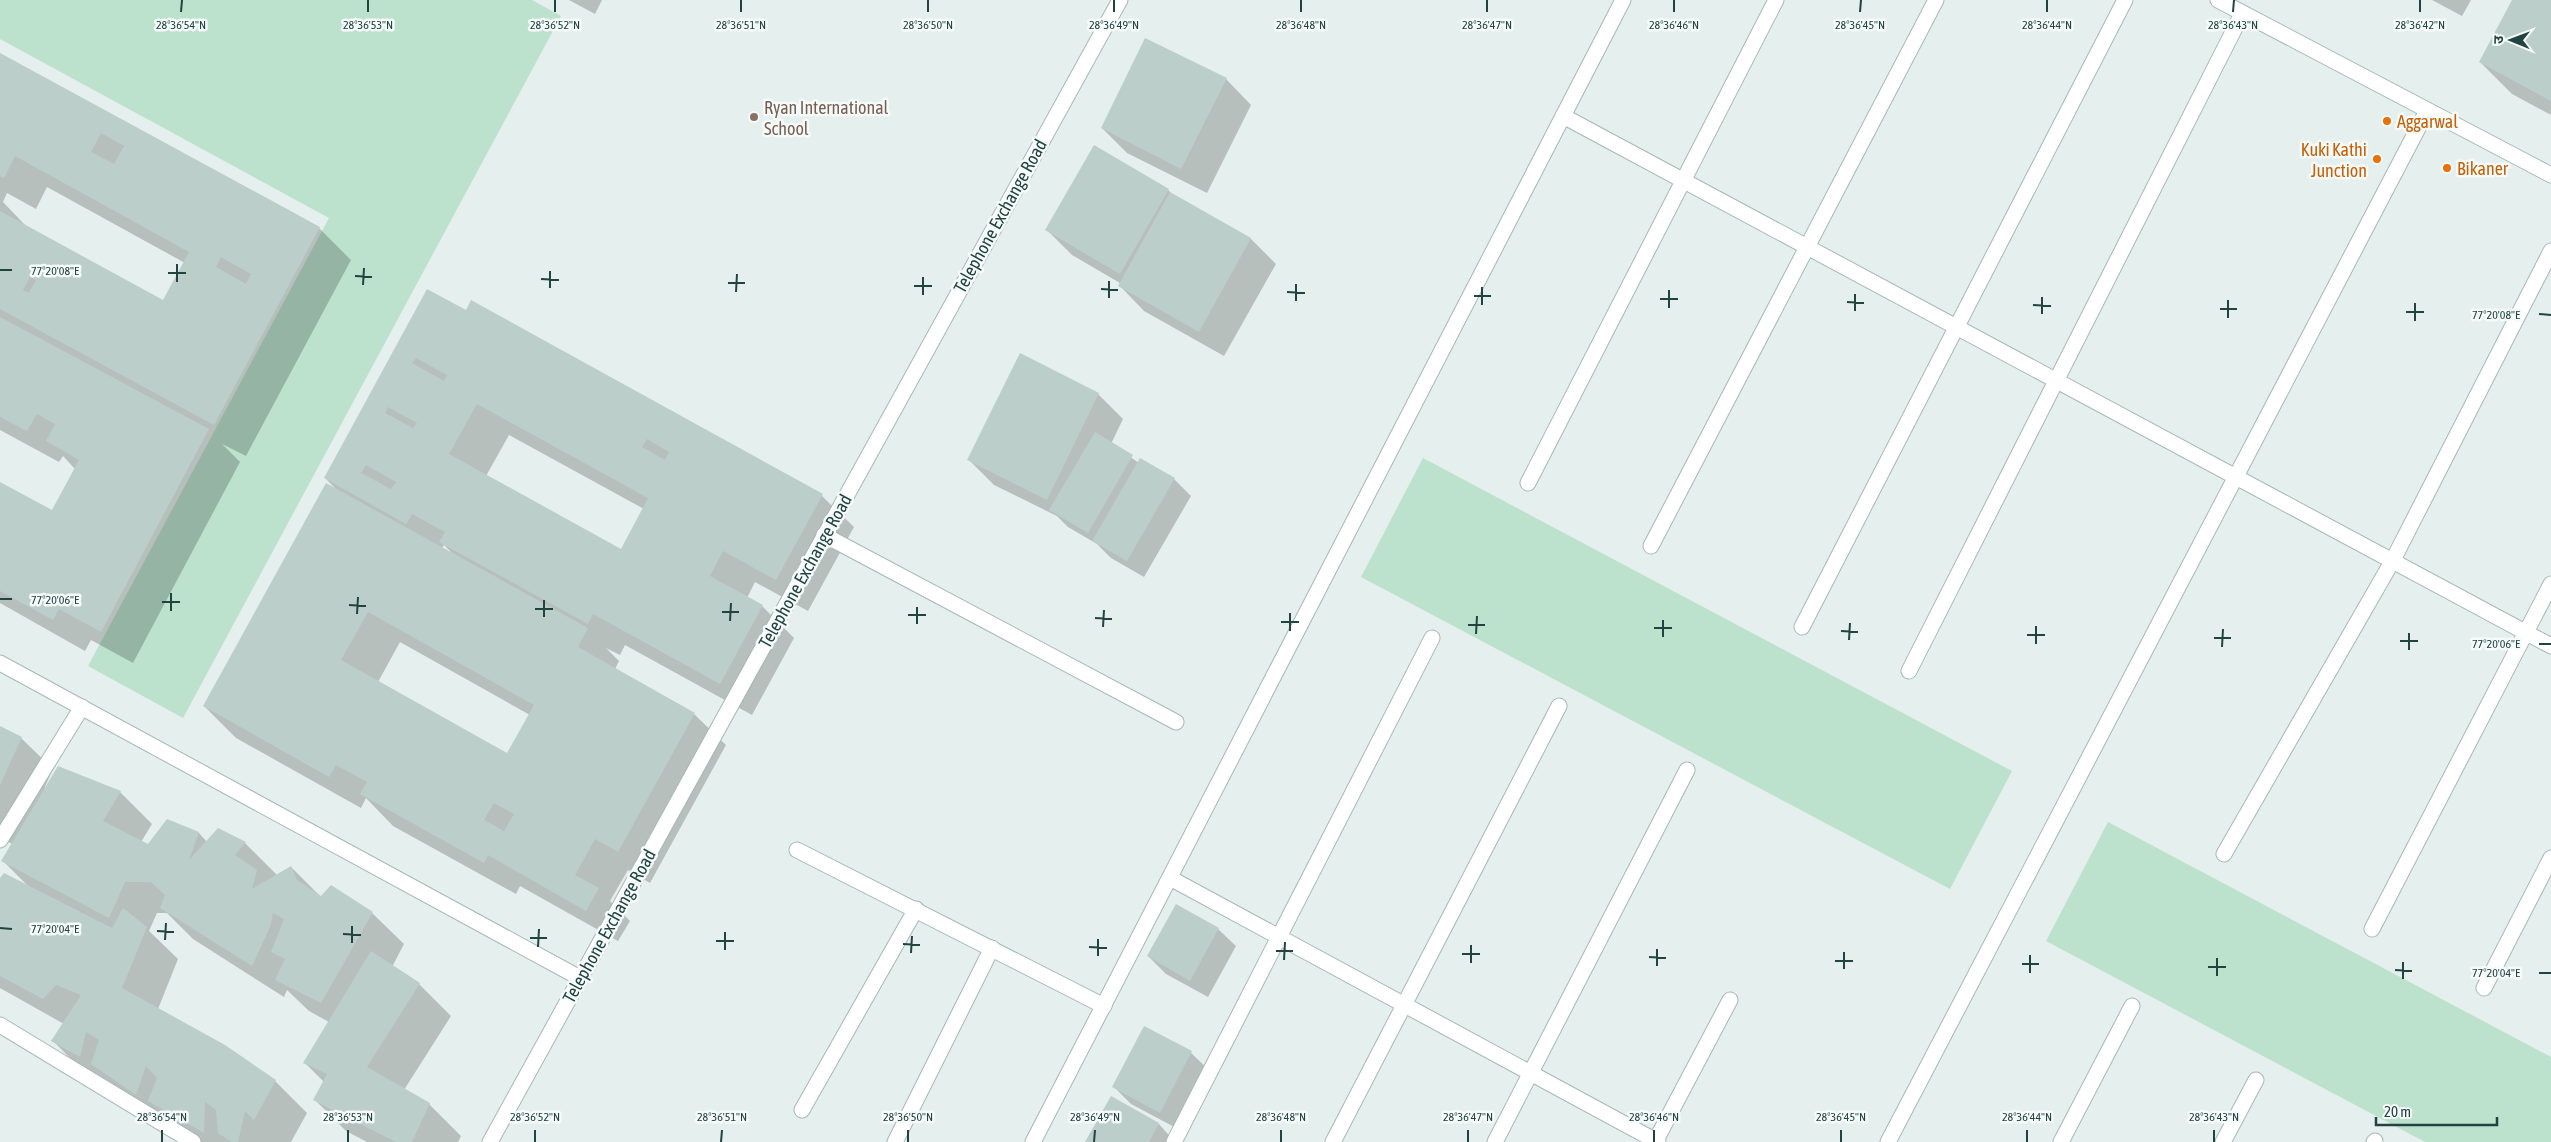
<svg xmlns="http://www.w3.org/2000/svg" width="2551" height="1142" font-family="'Asap Condensed','Noto Sans Devanagari',sans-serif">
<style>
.green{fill:#bce2cd}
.shadow{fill:#0003;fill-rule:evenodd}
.building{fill:#bccec9;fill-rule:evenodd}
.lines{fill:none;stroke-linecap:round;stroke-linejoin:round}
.minor-casing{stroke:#a6b8b6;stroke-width:17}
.minor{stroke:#fff;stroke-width:15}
.ticks{fill:none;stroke:#214441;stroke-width:2}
.education-dot{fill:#8d6e63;stroke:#f6fbf9;stroke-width:2}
.food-dot{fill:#e8710a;stroke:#f6fbf9;stroke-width:2}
.labels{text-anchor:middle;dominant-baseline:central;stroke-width:5;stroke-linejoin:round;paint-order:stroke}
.education-label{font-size:18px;fill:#785e54;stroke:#f6fbf9;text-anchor:start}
.food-label{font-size:18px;fill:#c56008;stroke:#f6fbf9;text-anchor:start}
.street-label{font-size:18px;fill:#214441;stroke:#f6fbf9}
.ticks-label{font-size:12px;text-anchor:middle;fill:#214441;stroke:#f6fbf9;stroke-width:5;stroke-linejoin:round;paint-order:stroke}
</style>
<rect width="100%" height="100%" fill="#e5efed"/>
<g class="green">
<path d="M0 0H532L561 16 183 718 88 666 329 218 0 39Z"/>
<path d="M1423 458 2012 771 1950 889 1361 577Z"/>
<path d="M2108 822 2551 1057V1142H2425L2046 941Z"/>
</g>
<g class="shadow">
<path d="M569 0H602L595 14Z"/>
<path d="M2432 0H2471L2462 16Z"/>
<path d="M2513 0H2551V115L2512 94 2480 62Z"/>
<path d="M0 55 319 228 351 260 246 456 222 444 240 462 133 663 91 640 85 651 0 603V483L52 512 75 469 63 456 59 462 0 430ZM47 187 185 263 163 302 26 226 3 202 7 193 36 209Z"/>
<path d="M1226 79 1251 105 1207 193 1127 153 1102 128Z"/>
<path d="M1168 190 1173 195 1251 239 1276 264 1224 356 1144 311 1119 285 1120 283 1072 255 1047 230Z"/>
<path d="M428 291 466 312 471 302 822 496 854 527 808 611 755 582 747 598 762 606 794 638 752 715 625 645 620 655 606 648 619 661 615 669 694 714 726 745 650 883 628 870 610 901 630 921 618 941 520 886 516 894 393 826 366 798 361 808 236 738 204 706 336 489 325 478ZM509 435 644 509 622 551 486 476ZM444 545 452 553 442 548ZM400 642 530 715 507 754 378 682Z"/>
<path d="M1098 394 1123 419 1111 444 1139 463 1174 479 1191 496 1144 577 1111 558 1097 544 1068 527 1057 516 994 485 969 460Z"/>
<path d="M0 727 21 738 53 769 45 787 120 792 152 824 141 842 148 845 168 821 199 833 207 842 218 829 245 843 277 875 291 867 322 898 372 913 404 944 392 967 419 984 451 1016 404 1090 429 1104 461 1136 458 1142H367L346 1131 314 1099 324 1082 304 1062 329 1022 309 1011 287 990 284 997 193 939 167 913H157L149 931 178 959 158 1009 275 1081 307 1113 291 1142H198L124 1095 113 1084 112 1088 85 1073 53 1041 64 1024 0 988V880L28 886 2 860 12 844 0 837Z"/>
<path d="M1176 906 1218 929 1236 946 1208 997 1166 974 1148 956Z"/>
<path d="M1145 1027 1191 1053 1209 1070 1178 1129 1131 1104 1114 1087Z"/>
<path d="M1159 1124 1175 1142H1086Z"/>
</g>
<g class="building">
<path d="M2512 0H2551V101L2479 62Z"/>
<path d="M1145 38 1227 78 1181 169 1101 128Z"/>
<path d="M0 53 320 227 214 425 0 309V211L163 300 189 252 15 156 4 178 0 176ZM101 133 124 146 114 164 91 152ZM221 257 251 274 246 284 216 267ZM30 277 36 280 29 293 23 290Z"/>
<path d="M1094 145 1169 189 1120 274 1045 230Z"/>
<path d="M1170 192 1251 238 1199 332 1118 286Z"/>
<path d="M427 289 466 310 471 300 823 494 776 580 723 551 710 576 763 605 720 684 593 614 588 624 439 542 445 532 412 514 406 524 324 478ZM416 358 447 375 444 381 412 363ZM477 404 648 498 621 549 449 454ZM388 407 417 423 413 428 385 413ZM647 439 669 452 665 460 642 447ZM366 465 396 482 391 489 361 473Z"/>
<path d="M0 317 209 429 101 632 59 609 53 620 0 591V482L52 510 79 460 46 441 55 424 37 414 27 431 0 417Z"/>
<path d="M1020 353 1099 393 1047 500 967 460Z"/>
<path d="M1095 432 1133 455 1088 533 1049 510Z"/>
<path d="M1140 458 1175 478 1127 561 1092 541Z"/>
<path d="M326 483 588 628 578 647 695 713 618 852 595 839 575 875 599 888 586 911 488 855 484 863 360 794 367 782 336 765 329 777 203 706ZM368 612 534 705 507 753 341 660ZM494 803 514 814 504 831 484 820Z"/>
<path d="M0 726 22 737 0 785Z"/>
<path d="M58 766 121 791 103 821 148 844 167 819 199 832 189 860 218 828 246 842 235 855 257 870 252 889 291 866 297 880 321 896 331 885 373 912 321 1003 275 980 285 959 271 952 284 919 273 913 270 927 252 966 160 908 165 895 151 882H125L109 918 1 861Z"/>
<path d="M4 873 112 928 123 908 147 927 122 988 225 1045 276 1080 254 1120 245 1111 238 1142H232L218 1133 216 1110 205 1102 204 1133 148 1101 157 1078 146 1066 136 1095 91 1064 99 1040 86 1032 80 1057 51 1041 81 995 56 985 43 999 0 976V878Z"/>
<path d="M1176 904 1219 928 1190 981 1147 956Z"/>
<path d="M371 951 420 983 367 1067 430 1103 412 1142H396L313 1100 327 1074 303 1063Z"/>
<path d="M1144 1026 1192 1051 1160 1113 1112 1087Z"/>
<path d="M1111 1096 1159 1123 1149 1142H1085Z"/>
</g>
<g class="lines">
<g class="minor-casing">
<g id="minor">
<path d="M2218 0 2551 175"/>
<path d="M1563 116 2551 646"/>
<path d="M1528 483 1776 0"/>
<path d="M824 535 1176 722"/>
<path d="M1651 546 1936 0"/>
<path d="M1802 627 2125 0"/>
<path d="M0 663 580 978"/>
<path d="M1909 671 2242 14"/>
<path d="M0 840 82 707"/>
<path d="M797 850 1104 1006"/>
<path d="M2224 854 2393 560 2551 251"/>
<path d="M1170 878 1658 1142"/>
<path d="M2372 929 2551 584"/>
<path d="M2484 988 2551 858"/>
<path d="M0 1025 193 1142"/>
<path d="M802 1110 916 909"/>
<path d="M490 1142 1120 0"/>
<path d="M895 1142 992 948"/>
<path d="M1033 1142 1623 0"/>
<path d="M1174 1142 1432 638"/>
<path d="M1333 1142 1559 706"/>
<path d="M1495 1142 1687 770"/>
<path d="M1655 1142 1730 1000"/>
<path d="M1888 1142 2427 111"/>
<path d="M2061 1142 2132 1006"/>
<path d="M2223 1142 2256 1080"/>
<path d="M2374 1142 2375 1141"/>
</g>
</g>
<use href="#minor" class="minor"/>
</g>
<path class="ticks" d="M181 12 182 0M368 12V0M555 12V0M741 12V0M928 12V0M1114 12V0M1301 12V0M1487 12V0M1674 12V0M1860 12 1861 0M2047 12V0M2233 12 2234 0M2420 12V0M0 270H12M168 273H186M355 276 372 277M541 279 559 280M177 282V264M728 283H745M363 285 364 268M914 286H932M550 288V271M1101 289 1118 290M736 292 737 274M1287 292 1305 293M923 295V277M1474 296H1491M1109 298V281M1660 299H1678M1296 301V284M1847 302 1864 303M1482 305V287M2033 305 2051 306M1669 308V290M2220 309H2237M1855 311V294M2406 312H2424M2042 314V297M2539 314 2551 315M2228 318V300M2415 321V303M0 599H12M162 602H180M349 605 366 606M535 609H553M171 611V593M722 612H739M357 614 358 597M908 615H926M544 617V600M1095 618 1112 619M730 621 731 603M1281 622H1299M917 624V607M1468 625H1485M1103 627 1104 610M1654 628H1672M1290 631V613M1841 631 1858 632M1476 634 1477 616M2027 635H2045M1663 637V620M2214 638H2231M1849 640 1850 623M2400 641H2418M2036 644V626M2539 644H2551M2222 647 2223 629M2409 650V633M0 928 12 929M157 931 174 932M343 934 361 935M530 938H547M165 940 166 923M716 941H734M352 943V926M903 944 920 945M538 947 539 929M1089 947 1107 948M725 950V932M1276 951H1293M911 953 912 936M1462 954H1480M1098 956V939M1649 957 1666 958M1284 960 1285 942M1835 961H1853M1471 963V945M2022 964H2039M1657 966V949M2208 967H2226M1844 969V952M2395 970 2412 971M2030 973V955M2539 973H2551M2217 976V958M2403 979V962M162 1142V1130M348 1142V1130M535 1142V1130M721 1142 722 1130M908 1142V1130M1094 1142 1095 1130M1281 1142V1130M1468 1142V1130M1654 1142V1130M1841 1142V1130M2027 1142V1130M2214 1142V1130"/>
<circle class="education-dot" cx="754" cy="117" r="5"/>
<g class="food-dot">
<circle cx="2387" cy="121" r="5"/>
<circle cx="2377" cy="159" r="5"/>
<circle cx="2447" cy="168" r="5"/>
</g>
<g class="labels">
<g class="education-label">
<text x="764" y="107">Ryan International<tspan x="764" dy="21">School</tspan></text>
</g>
<g class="food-label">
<text x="2397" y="121">Aggarwal</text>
<text x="2367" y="149" text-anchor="end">Kuki Kathi<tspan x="2367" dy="21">Junction</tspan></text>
<text x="2457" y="168">Bikaner</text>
</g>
<g class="street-label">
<text transform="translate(1000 216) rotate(-61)">Telephone Exchange Road</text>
<text transform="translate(805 571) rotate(-61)">Telephone Exchange Road</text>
<text transform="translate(609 926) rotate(-61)">Telephone Exchange Road</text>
</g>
</g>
<g class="ticks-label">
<text x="181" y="29">28°36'54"N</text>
<text x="368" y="29">28°36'53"N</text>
<text x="555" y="29">28°36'52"N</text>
<text x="741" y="29">28°36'51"N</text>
<text x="928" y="29">28°36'50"N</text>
<text x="1114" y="29">28°36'49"N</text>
<text x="1301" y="29">28°36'48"N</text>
<text x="1487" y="29">28°36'47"N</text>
<text x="1674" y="29">28°36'46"N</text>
<text x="1860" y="29">28°36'45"N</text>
<text x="2047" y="29">28°36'44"N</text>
<text x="2233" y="29">28°36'43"N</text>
<text x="2420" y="29">28°36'42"N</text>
<text x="55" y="275">77°20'08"E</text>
<text x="2496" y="319">77°20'08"E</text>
<text x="55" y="604">77°20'06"E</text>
<text x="2496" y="648">77°20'06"E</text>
<text x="55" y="933">77°20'04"E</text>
<text x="2496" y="977">77°20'04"E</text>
<text x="162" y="1121">28°36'54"N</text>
<text x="348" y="1121">28°36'53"N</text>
<text x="535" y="1121">28°36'52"N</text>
<text x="722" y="1121">28°36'51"N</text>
<text x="908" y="1121">28°36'50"N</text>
<text x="1095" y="1121">28°36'49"N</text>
<text x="1281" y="1121">28°36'48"N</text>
<text x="1468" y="1121">28°36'47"N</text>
<text x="1654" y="1121">28°36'46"N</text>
<text x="1841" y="1121">28°36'45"N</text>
<text x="2027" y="1121">28°36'44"N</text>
<text x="2214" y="1121">28°36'43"N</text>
</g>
<g transform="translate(2511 40) rotate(271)" stroke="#f6fbf9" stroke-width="4" paint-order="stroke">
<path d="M0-4L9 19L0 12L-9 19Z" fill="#214441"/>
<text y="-8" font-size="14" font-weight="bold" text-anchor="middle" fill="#214441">उ</text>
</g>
<path d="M2376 1117v8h121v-8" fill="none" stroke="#214441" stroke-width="2.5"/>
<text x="2384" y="1117" font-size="15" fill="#214441" stroke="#f6fbf9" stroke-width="4" paint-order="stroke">20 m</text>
</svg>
